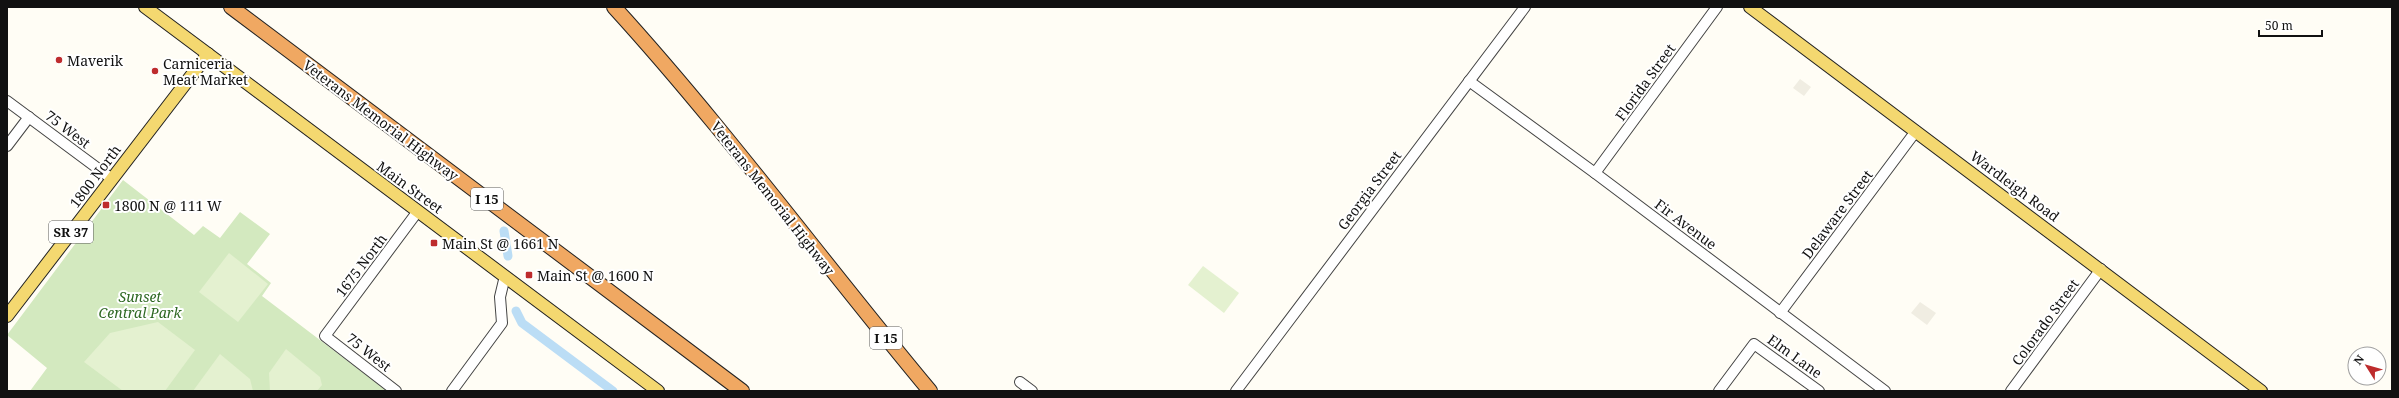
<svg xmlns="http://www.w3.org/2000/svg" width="2399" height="398" font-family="'Noto Serif',serif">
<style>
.green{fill:#d3e9bf}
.pitch{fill:#e4f1d0}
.plaza{fill:#f0ede2}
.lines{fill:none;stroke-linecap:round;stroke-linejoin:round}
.canal{stroke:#bbddf5;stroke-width:9}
.minor-casing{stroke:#444;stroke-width:12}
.major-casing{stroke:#222;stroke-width:14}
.highway-casing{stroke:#222;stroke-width:16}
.minor{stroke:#fff;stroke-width:10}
.major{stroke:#f4d870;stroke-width:12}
.highway{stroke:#f0a862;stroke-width:14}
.poi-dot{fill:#be2c2d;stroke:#fff;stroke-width:1.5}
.labels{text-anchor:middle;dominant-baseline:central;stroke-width:4;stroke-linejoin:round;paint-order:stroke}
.shield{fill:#fff;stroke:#585858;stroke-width:1}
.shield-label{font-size:13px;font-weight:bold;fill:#111}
.poi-label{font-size:14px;fill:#111;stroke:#fff;text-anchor:start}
.street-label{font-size:14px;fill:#111;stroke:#fff}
.park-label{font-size:14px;font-style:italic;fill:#2e6822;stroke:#fff}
</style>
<rect width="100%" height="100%" fill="#fffdf5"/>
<path class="green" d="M123 180 194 235 203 226 220 238 240 212 270 234 247 264 271 283 262 296 387 391H30L47 368 7 335Z"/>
<g class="pitch">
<path d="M229 253 268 284 238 322 199 292Z"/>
<path d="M1203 266 1239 293 1224 313 1188 285Z"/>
<path d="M158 322 195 350 165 391H123L84 362 110 333Z"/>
<path d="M286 349 320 377 322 385 317 391H270L269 373Z"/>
<path d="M220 354 250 379 253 391H193Z"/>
</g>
<g class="plaza">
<path d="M1800 79 1811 87 1804 96 1793 88Z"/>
<path d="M1920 302 1936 313 1927 325 1911 313Z"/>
</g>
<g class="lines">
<g class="canal">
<path d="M504 231 508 256"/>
<path d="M516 311 522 323 613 391"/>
</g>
<g class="minor-casing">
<g id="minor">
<path d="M1469 81 1595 173 1885 391"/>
<path d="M7 101 112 179"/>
<path d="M7 146 29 117"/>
<path d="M1595 173 1717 7"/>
<path d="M1780 313 1916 131"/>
<path d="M1020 382 1032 391"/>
<path d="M396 391 325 336 418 211"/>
<path d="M452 391 502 323 500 297 505 276"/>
<path d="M1236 391 1525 7"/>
<path d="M1719 391 1754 344 1819 391"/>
<path d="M2011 391 2101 269"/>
</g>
</g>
<g class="major-casing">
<g id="major">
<path d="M145 7 658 391"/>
<path d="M1750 7 2261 391"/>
<path d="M7 316 208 54"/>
</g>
</g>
<g class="highway-casing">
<g id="highway">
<path d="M231 7 742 391"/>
<path d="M614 7C726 130 824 264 930 391"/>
</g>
</g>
<use href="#minor" class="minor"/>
<use href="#major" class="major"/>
<use href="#highway" class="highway"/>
</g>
<g class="poi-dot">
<circle cx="59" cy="60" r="4"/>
<circle cx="155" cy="71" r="4"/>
<rect x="102" y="201" width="8" height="8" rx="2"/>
<rect x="430" y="239" width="8" height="8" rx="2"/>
<rect x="525" y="271" width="8" height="8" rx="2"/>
</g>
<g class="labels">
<g class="shield">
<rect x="471" y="188" width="32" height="22" rx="3"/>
<rect x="49" y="221" width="44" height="22" rx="3"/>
<rect x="870" y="327" width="32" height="22" rx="3"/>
</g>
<g class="shield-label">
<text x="487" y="199">I 15</text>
<text x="71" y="232">SR 37</text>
<text x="886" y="338">I 15</text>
</g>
<g class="poi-label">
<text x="67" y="60">Maverik</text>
<text x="163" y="63">Carniceria<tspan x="163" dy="16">Meat Market</tspan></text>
<text x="114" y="205">1800 N @ 111 W</text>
<text x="442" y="243">Main St @ 1661 N</text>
<text x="537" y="275">Main St @ 1600 N</text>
</g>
<g class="street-label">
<text transform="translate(1645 82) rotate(-54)">Florida Street</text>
<text transform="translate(381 120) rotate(37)">Veterans Memorial Highway</text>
<text transform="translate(68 129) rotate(37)">75 West</text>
<text transform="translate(95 176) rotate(-53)">1800 North</text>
<text transform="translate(2015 186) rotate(37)">Wardleigh Road</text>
<text transform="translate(410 187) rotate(36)">Main Street</text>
<text transform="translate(1369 190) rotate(-53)">Georgia Street</text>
<text transform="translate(773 198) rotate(52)">Veterans Memorial Highway</text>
<text transform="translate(1837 214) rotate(-53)">Delaware Street</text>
<text transform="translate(1686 224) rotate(37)">Fir Avenue</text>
<text transform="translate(361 265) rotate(-53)">1675 North</text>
<text transform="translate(2045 322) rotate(-54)">Colorado Street</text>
<text transform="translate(369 352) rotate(38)">75 West</text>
<text transform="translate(1795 356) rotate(36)">Elm Lane</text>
</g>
<g class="park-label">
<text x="140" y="296">Sunset<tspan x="140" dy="16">Central Park</tspan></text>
</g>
</g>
<rect width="2399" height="398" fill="none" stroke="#111111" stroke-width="16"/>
<g transform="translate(2367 366) rotate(307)"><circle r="19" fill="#ffffff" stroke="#a0a0a0"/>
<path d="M0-3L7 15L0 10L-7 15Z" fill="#be2c2d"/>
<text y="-6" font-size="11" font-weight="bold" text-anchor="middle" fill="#111111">N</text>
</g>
<path d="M2259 30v6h63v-6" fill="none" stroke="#111111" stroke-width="2"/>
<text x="2265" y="30" font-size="12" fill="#111111" stroke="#ffffff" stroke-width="3" paint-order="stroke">50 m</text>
</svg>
